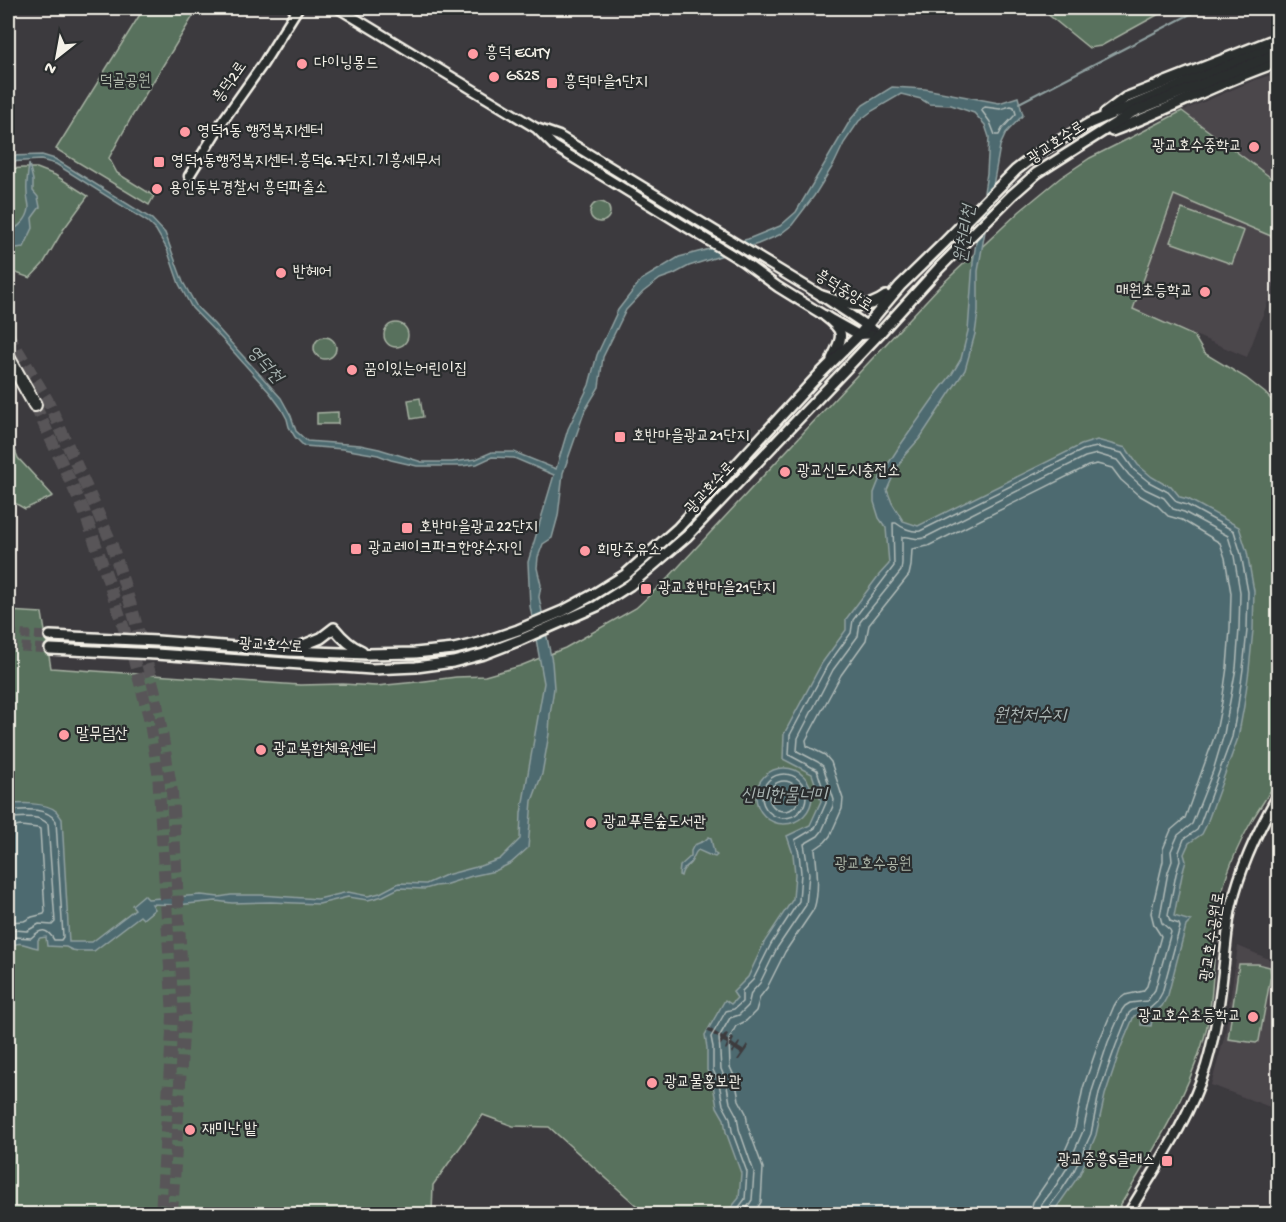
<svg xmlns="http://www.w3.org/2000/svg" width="1286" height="1222" font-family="'Gochi Hand','Poor Story',sans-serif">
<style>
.built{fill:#4c464c}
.green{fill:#59715d;stroke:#a6b1a2;stroke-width:1.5}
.water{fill:#4d6a70;stroke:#90a0a0;stroke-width:1.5}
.pier{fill:#3c3a3e}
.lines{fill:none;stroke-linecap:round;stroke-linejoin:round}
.shore{stroke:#b1bbb8;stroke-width:1.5}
.stream{stroke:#90a0a0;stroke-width:2}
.secondary-tunnel{stroke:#585558;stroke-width:9;stroke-dasharray:9 4.5;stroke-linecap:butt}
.motorway-tunnel{stroke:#585558;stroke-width:12;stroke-dasharray:12 6;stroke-linecap:butt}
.tertiary-casing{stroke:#f4f1e8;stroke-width:13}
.secondary-casing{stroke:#f4f1e8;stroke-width:14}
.motorway-casing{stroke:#f4f1e8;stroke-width:16}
.tertiary{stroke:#2a2d2e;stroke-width:8}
.secondary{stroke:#2a2d2e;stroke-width:9}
.motorway{stroke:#2a2d2e;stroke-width:12}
.poi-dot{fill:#ff9aa2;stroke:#2a2d2e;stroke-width:2}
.labels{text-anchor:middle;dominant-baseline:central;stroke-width:4.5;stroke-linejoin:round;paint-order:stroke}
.poi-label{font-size:16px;fill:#f4f1e8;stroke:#2a2d2e;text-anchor:start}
.park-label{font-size:16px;fill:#aeb7a9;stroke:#2a2d2e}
.street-label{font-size:16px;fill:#f4f1e8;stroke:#2a2d2e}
.water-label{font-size:18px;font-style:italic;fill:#a9b4b2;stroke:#2a2d2e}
</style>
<rect width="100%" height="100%" fill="#3c3a3e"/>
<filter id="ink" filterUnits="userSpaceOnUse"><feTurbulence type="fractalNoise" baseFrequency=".0167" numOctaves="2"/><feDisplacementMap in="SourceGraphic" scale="12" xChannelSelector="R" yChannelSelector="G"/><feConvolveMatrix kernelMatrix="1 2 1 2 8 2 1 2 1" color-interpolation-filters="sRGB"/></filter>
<g filter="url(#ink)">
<g class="built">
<path d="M1278 73V183L1182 111 1255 80Z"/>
<path d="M1174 195 1278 239V275L1247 357 1133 309Z"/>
<path d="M1238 946 1278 963V1110L1211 1085 1225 1035Z"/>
</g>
<g class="green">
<path d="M144 8H198L131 118 109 158 117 173 154 196 149 205 56 149Z"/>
<path d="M1040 8H1170L1101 46 1089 48Z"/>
<path d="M1182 111 1278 183V239L1174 195 1133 309 1194 336 1204 353 1246 378 1265 393 1278 407V778C1271 791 1262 804 1254 817 1239 843 1226 871 1220 901 1211 948 1217 998 1202 1045 1183 1106 1147 1160 1115 1214H646L549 1127 513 1126 483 1115 433 1185 432 1214H8V611L42 613 51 668 300 685 343 684 376 686 417 682 456 677 485 676 520 666 565 648 636 608 668 578 938 288 1020 211 1060 178 1090 158 1134 136Z"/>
<path d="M23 168H37L55 175 88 196 63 230 43 264 30 278 8 270V169Z"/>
<circle cx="600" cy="212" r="10"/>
<path d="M1182 209 1244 231 1232 264 1170 242Z"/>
<circle cx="396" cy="335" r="12"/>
<circle cx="325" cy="348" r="11"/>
<path d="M420 398 423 417 411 419 408 400Z"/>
<path d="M338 412V424H317V413Z"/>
<path d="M8 432 18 458 53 496 25 509 13 502 8 508Z"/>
<path d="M1239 964H1258L1270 967 1271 975 1259 1041 1256 1043 1228 1039Z"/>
</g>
<g class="water">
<path d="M892 87 925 89 999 103 1018 97 1023 115 1006 133 1000 146 978 271V312L975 334 965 370 920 438 904 456 894 474 887 490 892 503 903 521 918 526 1081 445 1097 440 1126 448 1138 465 1152 477 1164 484 1171 486 1180 497 1188 499 1239 527 1247 552 1254 591 1253 630 1249 670 1244 706 1238 738 1206 826 1202 834 1189 843 1184 854 1186 861 1182 875 1174 916 1191 921 1186 926 1168 995 1162 1006 1153 1014 1151 1026 1141 1025 1142 1014 1134 1016 1121 1047 1105 1095 1096 1135 1080 1174 1052 1214H726L739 1198 741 1173 726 1132 724 1119 717 1107 713 1085 707 1070V1048L705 1035 725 1000 731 1004 737 998 733 992 748 977 765 941 793 899 795 874 793 854 787 836 810 825 821 801 812 774 783 759 784 734 822 663 846 630V619L879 575 889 564 886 528 879 518 874 502V493L881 475 899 447 937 393 952 374 961 359 968 331 973 262 987 173 989 137 985 125 974 113 951 105 929 104 921 99 901 94 872 111 859 121 844 143 834 164 814 196 792 225 779 235 758 244 689 266 674 274 660 279 643 292 626 310 603 357 599 387 585 410 563 473 558 516 552 538 543 544 538 557 537 568 541 585 539 597 552 662 554 688 550 715 549 734 542 774 532 801 528 848 511 863 495 871 472 876 444 885 435 886 425 889 399 888 383 896 368 900 348 897 319 904 271 902 232 903 216 901 177 905 152 904 155 909 143 919 140 916 94 951H78L72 950 66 947 47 946 46 937 40 938 38 940V948C24 946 22 939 8 948V805C20 803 46 802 56 811 58 813 60 816 62 819L69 942H92L135 909 132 905 144 895 148 899 201 895 219 897 231 895H261L318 899 348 892 368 896 380 893 399 883 426 884 446 875 480 866 500 859 520 839 521 813 544 683 530 606 528 562 554 475 514 458 492 457 477 464 462 466H417L391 460 378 455 343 449 304 446 295 437 289 427 287 419 281 408 270 393 222 339 192 308 179 284 167 249 156 230 148 222 56 164 41 160 8 162V156L42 155 55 159 152 219 165 233 183 282 197 307 214 324 281 398 291 416 296 431 307 441 360 445 379 449 422 462H452L476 459 492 452H514L556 469 568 429 589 385 597 355 618 310 641 280 679 257 748 239 780 226 796 212 851 119 863 105Z"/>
<path d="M29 164 33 180V191L38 197 40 207 32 218 33 228 24 247 8 249V231C18 229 28 219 29 208 29 203 27 198 27 193 26 184 28 173 29 164Z"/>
<circle cx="784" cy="796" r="28"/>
<path d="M709 837 711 838 714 853 717 855 715 857 709 855 698 850C694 853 694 858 691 862 687 868 683 866 681 876L679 875 680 866 691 856V851L694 845 704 841Z"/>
</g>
<path class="pier" d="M709 1028 723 1037 726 1033 728 1034 726 1039 729 1041 732 1037 734 1039 732 1043 736 1046 739 1042 740 1043 738 1047 743 1050 747 1044 749 1046 739 1060H737L741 1054 735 1050 733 1054 731 1053 734 1049 729 1046 726 1050 725 1049 727 1044 723 1042 720 1046 718 1044 721 1040 707 1031Z"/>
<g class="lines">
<g class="shore">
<path d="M1011 106 1014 107 1016 114 1002 129 999 135H995L990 122 982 111V109L985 107 1000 109Z"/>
<circle cx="784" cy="796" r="22"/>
<circle cx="784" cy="796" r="15"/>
<path d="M8 811C23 810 45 806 56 821L63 937 61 940H54C47 928 41 928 31 938L15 937 8 941"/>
<path d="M8 818C20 818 38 814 48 824L55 922 52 925 39 924 27 931 15 930 8 932"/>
<path d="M8 828 21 826 38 828 40 829 45 912 44 914 32 917 24 921 8 922"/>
<path d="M734 1214 745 1199 747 1172 732 1131 730 1118 723 1105 719 1083 713 1070V1047L711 1037 726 1011 734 1009 742 1002V991L753 980 771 944 799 901 801 873 799 853 795 840 815 828 826 803V798L817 770 789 755 790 735 827 666 851 633 853 620 894 566 893 523H896C902 528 912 532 920 531L1083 450 1097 447 1122 453 1134 470 1149 482 1168 492 1177 502 1187 505 1234 531 1241 554 1248 592 1247 630 1243 669 1238 705 1232 737 1200 824 1197 830 1184 839 1179 852 1180 861 1176 874 1168 915 1170 921 1179 924 1180 927 1162 993 1157 1002 1148 1010C1141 1010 1135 1006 1129 1013L1116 1045 1099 1093 1091 1134 1074 1171 1061 1191 1048 1208 1047 1214"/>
<path d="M743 1214 752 1200 754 1172 739 1129 737 1116 730 1103 726 1081 721 1069 719 1037 730 1018 739 1015 748 1006 751 993 760 983 777 948 806 905 809 874 804 844 818 836 822 831 833 806 834 800 823 766 818 762 797 751 798 738 833 670 858 636 860 622 901 571 902 563V537C909 535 916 541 924 538L1085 457 1097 454 1117 460 1129 475 1145 489 1164 498 1173 509 1184 512 1228 536 1234 556 1240 592 1239 629 1236 668 1224 734 1213 771 1192 824 1178 835 1171 851 1172 861 1168 872 1160 916 1162 923 1170 930 1171 932 1155 990 1147 1001 1130 1003 1125 1006 1122 1010 1108 1042 1092 1091 1083 1131 1067 1168 1055 1187 1042 1204 1039 1214"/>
<path d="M754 1214 761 1202 763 1168 748 1127 746 1113 739 1100 735 1078 730 1067 729 1039 736 1026 746 1021 756 1011 760 997 767 988 785 952 814 909C820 890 817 868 815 849L825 842 830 836 842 809 843 799 831 762 825 755 807 746 806 740 841 675 866 640 869 625 909 575 911 566 912 549 928 546 1088 466 1097 464 1112 468 1121 480 1137 494 1158 506 1168 516 1182 520 1220 543 1225 558 1231 593 1230 629 1227 667 1222 702 1216 732 1185 818 1171 830 1163 849V861L1151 913 1154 925 1161 936 1147 986 1143 991 1125 995 1117 1001 1114 1006 1100 1039 1083 1088 1075 1128 1059 1164 1033 1202 1030 1214"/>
</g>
<path class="stream" d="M1019 103 1202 8"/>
<g class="secondary-tunnel">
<path d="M8 634 50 636"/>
<path d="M8 646 50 649"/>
</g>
<g class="motorway-tunnel">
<path d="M8 334 48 401 111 542 133 612 155 692 172 792 184 1017 172 1214"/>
<path d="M35 405 84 511 107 577 132 653 149 717 158 772 173 1016 161 1214"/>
</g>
<g class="tertiary-casing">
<g id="tertiary">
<path d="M338 8 536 128 559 136 822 296 879 334"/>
<path d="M538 130 554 146 742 261 778 287 825 316 859 335 878 334"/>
<path d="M189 176 222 122 263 64 298 8"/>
<path d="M1128 1214C1156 1167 1189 1120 1206 1066 1217 1029 1221 991 1225 954 1227 937 1228 920 1232 904 1241 865 1258 830 1278 795"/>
</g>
</g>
<g class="secondary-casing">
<g id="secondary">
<path d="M1105 113 1125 98 1278 38"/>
<path d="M1112 131C1168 110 1221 81 1278 62"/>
<path d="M822 296C847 304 862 313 886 296"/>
<path d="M825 316C846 332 843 336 832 359"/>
<path d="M50 636 157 641 289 651 367 654 415 653 454 649 480 643 518 630 563 611 591 596 625 575 678 528 817 377 859 335 900 286 944 243 1016 170 1038 153 1090 123 1278 45"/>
<path d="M50 649 156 654 372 669 416 667 453 662 484 654 520 640 597 606 630 585 687 536 879 334 939 268 1012 195 1037 173 1133 112 1278 53"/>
<path d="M294 649 321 638 334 628C342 638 350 646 362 651"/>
</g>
</g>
<g class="motorway-casing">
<path id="motorway" d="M8 357 35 405"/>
</g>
<use href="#tertiary" class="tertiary"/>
<use href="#secondary" class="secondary"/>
<use href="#motorway" class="motorway"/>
</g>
</g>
<g class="poi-dot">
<circle cx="473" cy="54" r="6"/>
<circle cx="302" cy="64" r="6"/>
<circle cx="494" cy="77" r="6"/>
<rect x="546" y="77" width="12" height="12" rx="3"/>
<circle cx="185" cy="132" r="6"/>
<circle cx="1254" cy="147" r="6"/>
<rect x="153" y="156" width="12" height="12" rx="3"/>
<circle cx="157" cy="189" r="6"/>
<circle cx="281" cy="273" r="6"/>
<circle cx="1205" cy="292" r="6"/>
<circle cx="352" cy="370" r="6"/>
<rect x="614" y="431" width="12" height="12" rx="3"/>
<circle cx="785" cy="472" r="6"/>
<rect x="401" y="522" width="12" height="12" rx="3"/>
<rect x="350" y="543" width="12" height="12" rx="3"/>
<circle cx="585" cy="551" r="6"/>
<rect x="640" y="583" width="12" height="12" rx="3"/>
<circle cx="64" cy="735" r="6"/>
<circle cx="261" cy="750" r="6"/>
<circle cx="591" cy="823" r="6"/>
<circle cx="1253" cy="1017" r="6"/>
<circle cx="652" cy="1083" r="6"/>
<circle cx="190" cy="1130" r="6"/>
<rect x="1161" y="1155" width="12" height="12" rx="3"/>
</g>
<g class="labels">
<g class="poi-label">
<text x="485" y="54">흥덕 ECITY</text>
<text x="314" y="64">다이닝몽드</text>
<text x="506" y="77">GS25</text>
<text x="564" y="83">흥덕마을1단지</text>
<text x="197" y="132">영덕1동 행정복지센터</text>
<text x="1242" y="147" text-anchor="end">광교호수중학교</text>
<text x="171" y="162">영덕1동행정복지센터.흥덕6.7단지.기흥세무서</text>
<text x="169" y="189">용인동부경찰서 흥덕파출소</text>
<text x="293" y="273">반헤어</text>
<text x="1193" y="292" text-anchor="end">매원초등학교</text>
<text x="364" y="370">꿈이있는어린이집</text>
<text x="632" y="437">호반마을광교21단지</text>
<text x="797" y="472">광교신도시충전소</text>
<text x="419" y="528">호반마을광교22단지</text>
<text x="368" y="549">광교레이크파크한양수자인</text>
<text x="597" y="551">희망주유소</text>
<text x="658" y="589">광교호반마을21단지</text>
<text x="76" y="735">말무덤산</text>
<text x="273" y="750">광교복합체육센터</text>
<text x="603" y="823">광교푸른숲도서관</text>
<text x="1241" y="1017" text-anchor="end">광교호수초등학교</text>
<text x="664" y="1083">광교물홍보관</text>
<text x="202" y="1130">재미난 밭</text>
<text x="1155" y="1161" text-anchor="end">광교중흥S클래스</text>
</g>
<g class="park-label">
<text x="125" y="82">덕골공원</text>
<text x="873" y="865">광교호수공원</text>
</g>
<g class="street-label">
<text transform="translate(231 83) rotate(-55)">흥덕2로</text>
<text transform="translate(1057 144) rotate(-33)">광교호수로</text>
<text transform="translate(843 292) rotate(32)">흥덕중앙로</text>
<text transform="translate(711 489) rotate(-47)">광교호수로</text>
<text transform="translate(271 647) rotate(4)">광교호수로</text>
<text transform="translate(1214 937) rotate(-81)">광교호수공원로</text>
</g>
<g class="water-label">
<text transform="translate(966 234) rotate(-81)">원천리천</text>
<text transform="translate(264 365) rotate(48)">영덕천</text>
<text x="1030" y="716">원천저수지</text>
<text x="784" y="796">신비한물너미</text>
</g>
</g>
<rect width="1286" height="1222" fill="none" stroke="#2a2d2e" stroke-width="30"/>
<rect x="15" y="15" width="1256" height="1192" fill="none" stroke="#f4f1e8" stroke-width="2" filter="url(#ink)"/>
<g transform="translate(57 57) rotate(211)" stroke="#2a2d2e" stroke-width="4.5" paint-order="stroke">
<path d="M0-4.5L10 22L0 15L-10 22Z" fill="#f4f1e8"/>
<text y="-9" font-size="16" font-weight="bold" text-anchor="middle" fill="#f4f1e8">N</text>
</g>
</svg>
